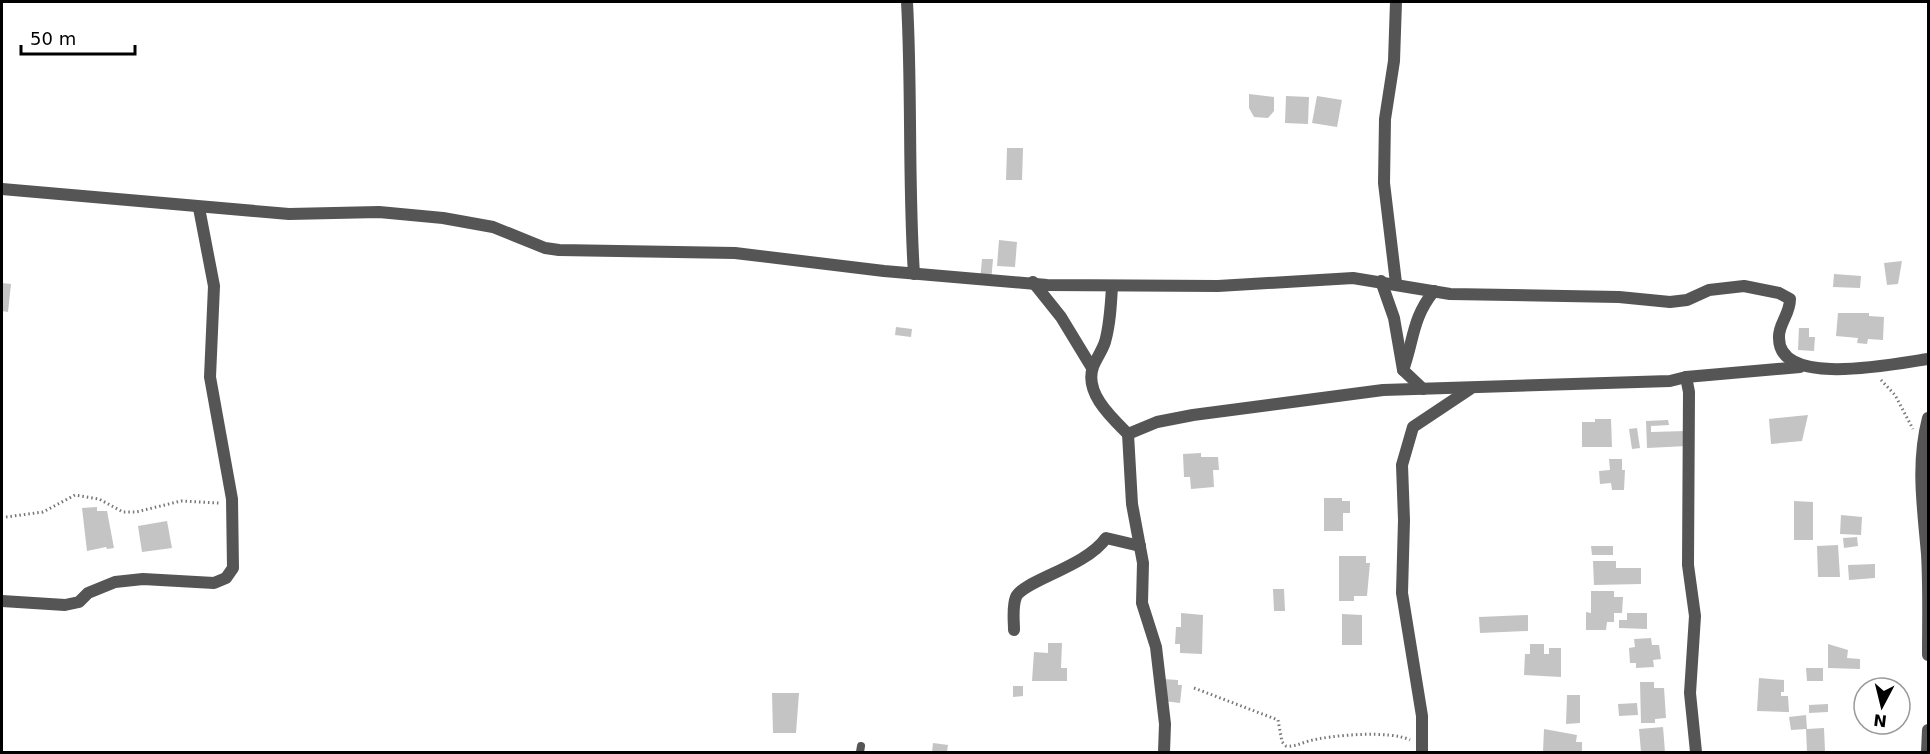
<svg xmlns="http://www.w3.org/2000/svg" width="1930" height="754" font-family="'DejaVu Sans',sans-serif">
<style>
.building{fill:#c4c4c4}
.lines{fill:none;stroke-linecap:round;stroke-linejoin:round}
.path{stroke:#777;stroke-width:3;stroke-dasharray:1.5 3;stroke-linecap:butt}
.service{stroke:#555;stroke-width:8}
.minor{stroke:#555;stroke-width:12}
</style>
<rect width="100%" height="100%" fill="#fff"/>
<g class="building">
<path d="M1249 94 1274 97V111L1268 118 1254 117 1249 108Z"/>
<path d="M1286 96 1309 97 1308 124 1285 123Z"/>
<path d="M1317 96 1342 100 1337 127 1312 123Z"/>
<path d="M1007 148H1023L1022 180H1006Z"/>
<path d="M999 240 1017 242 1015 267 997 266Z"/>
<path d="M982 259H993L991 282 980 281Z"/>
<path d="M1902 261 1898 284 1887 285 1884 263Z"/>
<path d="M1834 274 1861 276 1860 288 1833 287Z"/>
<path d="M2 283 11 284 8 312 2 311Z"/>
<path d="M1838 313H1869V316L1884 317 1883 340 1868 339 1867 344 1857 343 1858 338 1836 336Z"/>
<path d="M896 327 912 329 911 337 895 335Z"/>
<path d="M1799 328H1809V337H1815L1814 351 1798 350Z"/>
<path d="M1808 415 1802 441 1771 444 1769 419Z"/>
<path d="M1595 419H1611L1612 447H1582V422H1595Z"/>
<path d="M1668 420 1669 425 1651 426V432L1686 431 1687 446 1647 448 1646 421Z"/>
<path d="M1637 428 1640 448 1632 449 1629 429Z"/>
<path d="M1201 453V457H1218L1219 470H1213L1214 487 1191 489 1190 477H1184L1183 454Z"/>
<path d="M1609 459H1622V470H1625L1624 490H1612L1611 483 1600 484 1599 471 1610 470Z"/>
<path d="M1324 498H1342V501H1350V513H1343V531H1324Z"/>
<path d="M1794 501 1813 502V540H1794Z"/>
<path d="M97 507V511H107L114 548 107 549 106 547 87 551 82 508Z"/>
<path d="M1841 515 1862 517 1861 535 1840 534Z"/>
<path d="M167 521 172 548 142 552 138 526Z"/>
<path d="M1857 537 1858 546 1844 548 1843 538Z"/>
<path d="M1838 545 1840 577H1818L1817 546Z"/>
<path d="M1591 546H1613V555H1592Z"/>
<path d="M1339 556H1366V563H1370L1367 596H1354V601H1339Z"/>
<path d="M1593 561H1616V568H1641V584L1594 585Z"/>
<path d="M1875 564V578L1849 580 1848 565Z"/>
<path d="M1273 589H1284L1285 611H1274Z"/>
<path d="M1591 591H1614V597H1623L1622 613H1614V622H1607L1606 630H1586V612L1591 613Z"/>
<path d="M1181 613 1203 615 1202 654 1180 653V644H1175L1176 627H1181Z"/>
<path d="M1627 613H1647V629L1619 628V620H1627Z"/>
<path d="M1342 614 1362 615V645H1342Z"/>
<path d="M1528 615V631L1480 633 1479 617Z"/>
<path d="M1651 638 1652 645H1659L1661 659 1653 660 1654 667 1636 668V663H1630L1629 648 1635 647 1634 639Z"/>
<path d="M1048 643H1062L1061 668H1067V681H1032L1034 652 1048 653Z"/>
<path d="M1530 644H1544V654H1549V648H1561V677L1524 675 1525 654H1530Z"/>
<path d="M1828 644 1848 650 1847 658 1860 659V669L1828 668Z"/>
<path d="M1806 668H1823V681H1807Z"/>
<path d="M1759 678 1784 680V692H1781V696H1788L1789 712 1757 711Z"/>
<path d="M1163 679 1178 680V685H1182L1180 703 1156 700Z"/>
<path d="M1640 682H1654V688H1664L1666 718 1655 719V723H1641Z"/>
<path d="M1013 686H1023V696L1013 697Z"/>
<path d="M772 693H799L796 733H773Z"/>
<path d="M1567 695H1580V723L1566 724Z"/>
<path d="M1637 703 1638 715 1619 716 1618 704Z"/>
<path d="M1828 704V712L1809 713V705Z"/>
<path d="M1806 715 1807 729 1824 728 1825 751 1807 752 1806 729 1791 730 1789 717Z"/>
<path d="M1663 727 1665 752H1641L1639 729Z"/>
<path d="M1544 729 1577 735 1576 742H1582V752H1543Z"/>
<path d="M933 743 948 745 947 752H932Z"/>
</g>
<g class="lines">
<g class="path">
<path d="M1881 380 1895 395 1913 429"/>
<path d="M6 517 43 512 75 495 99 499 123 512H136L181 501 219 503"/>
<path d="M1194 688 1278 720 1282 742 1286 746C1295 747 1301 743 1309 741 1330 735 1391 730 1410 740"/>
</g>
<path class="service" d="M860 752 861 746"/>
<g class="minor">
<path d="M907 2C912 92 908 183 914 274"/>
<path d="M2 189 289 214 379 212 443 218 493 227 545 248 559 250 735 253 884 271 1047 285 1218 286 1353 278 1450 294 1619 297 1670 302 1687 300 1709 290 1744 286 1779 293 1790 299C1790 315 1778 324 1779 338 1779 389 1898 363 1928 359"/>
<path d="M1381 281 1394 318 1403 370 1423 389"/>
<path d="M1033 282 1061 317 1092 368"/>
<path d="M1396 283 1384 183 1385 119 1394 61 1396 2"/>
<path d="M1112 286C1111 305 1110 324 1105 342 1102 351 1096 359 1093 367 1084 393 1112 418 1128 434L1157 422 1193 415 1383 390 1670 381 1686 377 1800 367"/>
<path d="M1403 370C1414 340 1412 318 1434 291"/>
<path d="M1686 377 1689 392 1688 565 1695 616 1690 693 1696 752"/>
<path d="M1928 418C1916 464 1923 507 1927 554 1929 588 1928 622 1928 655"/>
<path d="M1128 434 1132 504 1143 563 1142 603 1156 647 1165 724 1164 752"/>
<path d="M2 601 65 605 79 602 88 593 115 582 143 579 214 583 226 578 233 568 232 499 210 377 214 286 199 208"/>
<path d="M1014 630C1014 620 1012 607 1016 597 1022 581 1086 567 1106 538L1140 546"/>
<path d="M1422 752V716L1402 593 1404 520 1402 465 1413 427 1470 389"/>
<path d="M1927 752 1928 730"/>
</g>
</g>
<rect width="1930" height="754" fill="none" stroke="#000000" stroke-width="6"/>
<g transform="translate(1882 706) rotate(187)"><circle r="28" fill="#ffffff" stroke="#999999" stroke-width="1.5"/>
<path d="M0-4.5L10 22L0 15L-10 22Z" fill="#000000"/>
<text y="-9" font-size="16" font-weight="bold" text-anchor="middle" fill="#000000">N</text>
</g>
<path d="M21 45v9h114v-9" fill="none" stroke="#000000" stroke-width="3"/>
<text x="30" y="45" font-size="18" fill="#000000" stroke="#ffffff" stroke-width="4.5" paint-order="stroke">50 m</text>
</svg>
